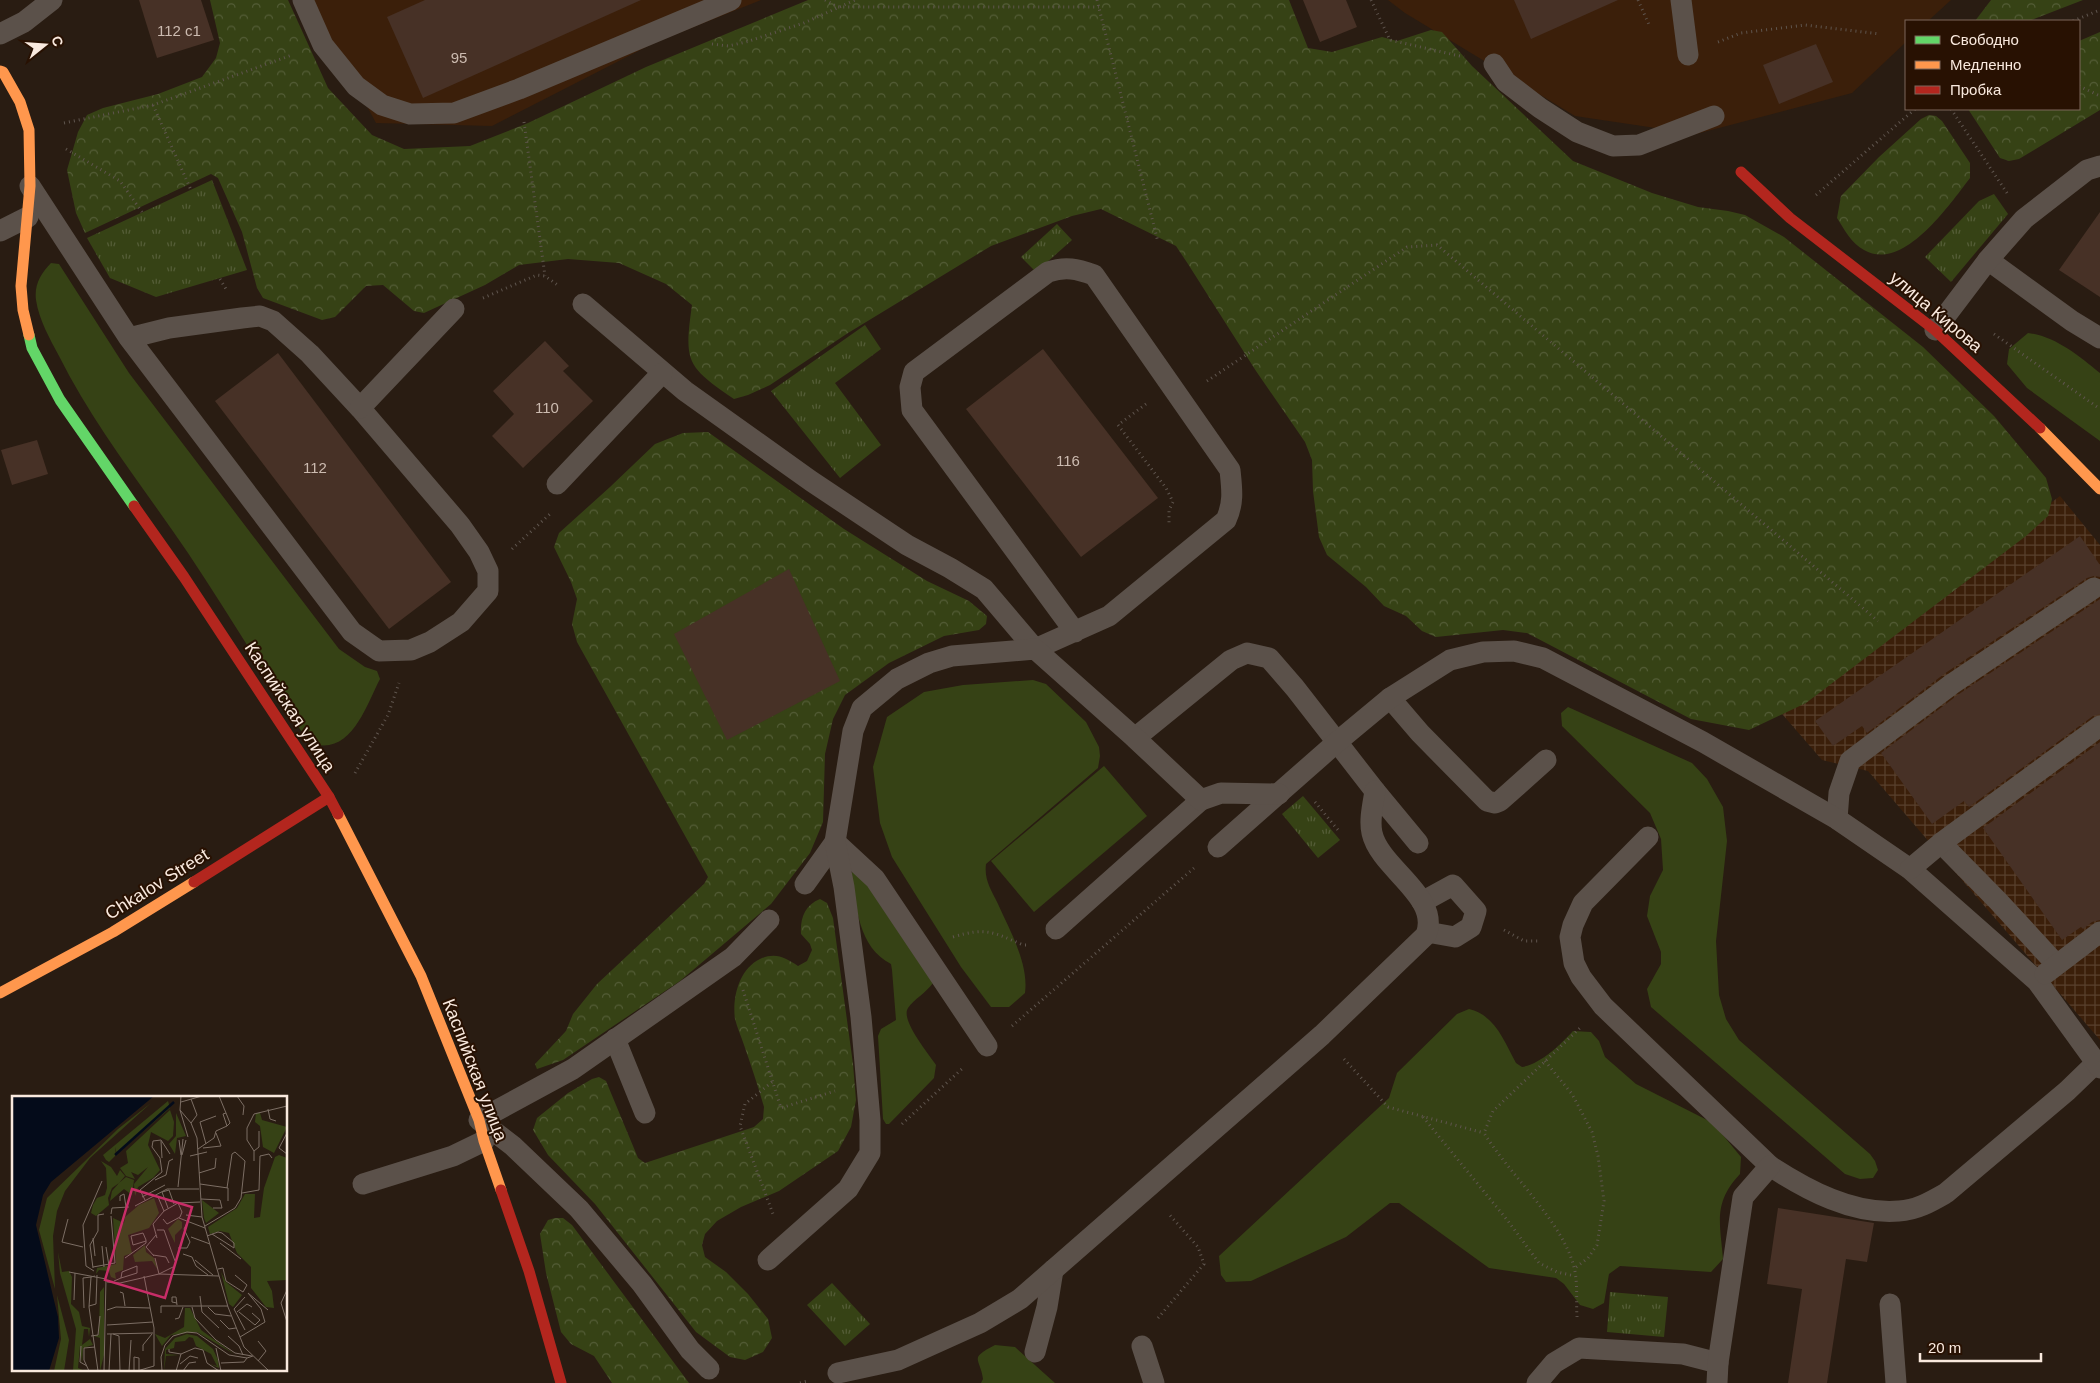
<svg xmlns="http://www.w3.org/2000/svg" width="2100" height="1383" font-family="Arial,sans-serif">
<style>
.built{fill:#3b1f0a}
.industrial{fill:url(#industrial-grid)}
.green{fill:#364215}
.forest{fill:url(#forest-crowns)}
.park{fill:url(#park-tufts)}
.building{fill:#473126}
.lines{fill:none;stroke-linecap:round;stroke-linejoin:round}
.path{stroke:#5f554e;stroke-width:3;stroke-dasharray:1 4;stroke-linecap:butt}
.lane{stroke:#5b514a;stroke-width:21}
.fast{stroke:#63d668;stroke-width:11}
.slow{stroke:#ff974d;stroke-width:11}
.jam{stroke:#b3261e;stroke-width:11}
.labels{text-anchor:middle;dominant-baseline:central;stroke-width:4;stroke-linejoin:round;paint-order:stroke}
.number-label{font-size:15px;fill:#ccbbb0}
.street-label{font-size:18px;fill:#f9e9de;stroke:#281102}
.inset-river{fill:none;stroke:#040b1a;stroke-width:2.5}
.inset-road{fill:none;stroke:#7c6e64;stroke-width:1}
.view{fill:#c82d68;fill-opacity:0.15;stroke:#c82d68;stroke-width:2.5}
.inset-edge{fill:none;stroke:#f9e9de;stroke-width:2.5}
</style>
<defs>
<pattern id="industrial-grid" width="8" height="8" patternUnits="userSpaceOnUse" patternTransform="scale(1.25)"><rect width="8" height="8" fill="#3b1f0a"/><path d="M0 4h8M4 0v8" fill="none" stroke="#58402d"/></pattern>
<pattern id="forest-crowns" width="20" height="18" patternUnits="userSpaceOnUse" patternTransform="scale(1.25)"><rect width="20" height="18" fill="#364215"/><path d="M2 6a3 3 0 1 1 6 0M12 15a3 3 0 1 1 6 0" fill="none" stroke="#545d37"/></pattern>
<pattern id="park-tufts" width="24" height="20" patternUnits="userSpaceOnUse" patternTransform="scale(1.25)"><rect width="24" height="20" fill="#364215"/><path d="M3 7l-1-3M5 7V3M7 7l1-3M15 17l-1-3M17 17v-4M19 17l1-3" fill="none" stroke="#545d37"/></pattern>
</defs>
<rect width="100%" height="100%" fill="#291c12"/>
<g class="built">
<path d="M310 0H761L654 43 492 126 376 123Z"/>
<path d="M1388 0H1951L1928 21H1906V42L1852 93 1696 134 1575 116 1405 13Z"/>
</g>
<path class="industrial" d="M2060 496 2100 545V1040L1868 771 1822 760 1777 708Z"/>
<g class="green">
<path d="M51 263 59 264 129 373 339 649 365 667 377 671 380 679C365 708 350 759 308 742 268 679 229 615 188 553 144 488 94 426 59 356 50 339 39 320 36 300 34 285 41 273 51 263Z"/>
<path d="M2028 333C2055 336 2079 356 2100 373V441L2027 388 2007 364 2009 349Z"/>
<path d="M1033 680 1046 684 1086 722 1099 747 1100 756 1098 768 986 864C984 880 991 889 998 904 1010 931 1029 964 1025 993L1009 1007H991L961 967 892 857 880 823 873 767 887 717 924 692 963 685Z"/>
<path d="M1568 707 1692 763 1707 779 1723 807 1727 841 1716 941 1719 995 1726 1019 1739 1040 1870 1154 1875 1161 1878 1170 1873 1178 1860 1179 1845 1174 1651 1007 1647 989 1661 964V952L1647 916 1650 896 1663 870 1661 839 1650 813 1562 726 1561 713Z"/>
<path d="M1104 766 1147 816 1034 912 991 861Z"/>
<path d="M853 872 865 882 933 983C926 993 914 999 908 1008 900 1020 929 1054 936 1065L934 1078 889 1124H886L883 1119 878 1036 881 1029 896 1020 892 970 891 964C858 947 857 907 850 874Z"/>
<path d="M1469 1009C1495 1015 1504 1041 1516 1063L1522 1067C1541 1064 1561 1044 1573 1031L1591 1032 1599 1041 1605 1057 1636 1084 1713 1123 1741 1157 1740 1174C1713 1203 1720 1222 1723 1259L1711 1272 1620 1266 1609 1274 1604 1303 1593 1309 1580 1305 1564 1284 1556 1278 1489 1268 1399 1203H1390L1346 1237 1251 1281 1226 1282 1221 1275 1219 1256 1389 1098 1397 1073 1457 1014Z"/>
<path d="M995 1345 1015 1347 1055 1383H981L983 1379C980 1357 968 1359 995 1345Z"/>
</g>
<g class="forest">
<path d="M210 0H288L328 88 372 135 404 149 470 146 528 123 646 67 808 0H1289L1308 48 1332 52 1382 37 1397 41 1431 30 1442 32 1472 66 1573 161 1652 193 1698 207 1728 211 1745 215 1784 237 1923 347 1994 416 2046 478 2052 499 2048 516 2026 536 1806 703 1749 730 1691 719 1527 633 1503 630 1436 637 1422 631 1406 616 1384 606 1366 587 1327 555 1319 537 1313 491 1312 460 1305 442 1256 371 1188 264 1176 246 1101 209 1072 216 991 246 848 333 770 385 748 395 734 399C686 366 684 362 692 305L666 284 619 263 568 259 519 265 485 285 424 313 414 311 383 285 366 286 335 317 322 320 263 298 257 288 242 232 218 178 211 174 85 233 76 213 67 170 78 132 87 115 103 108 158 94 202 77 216 58 220 43Z"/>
<path d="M1991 0H2083L2029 21H1975Z"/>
<path d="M2100 32V110L2019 159 2009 161 2000 158 1968 109H2079V41Z"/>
<path d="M1929 115 1936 116 1942 121 1970 163V178C1950 204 1903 273 1864 250 1852 244 1844 229 1837 218L1841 196 1879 157 1921 119Z"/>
<path d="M708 432 844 529 927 581 969 601 987 616 986 624 979 630 944 636 889 663 845 695 833 719 825 754 823 822 810 853 771 904 680 981 563 1060 537 1069 535 1064 566 1031 573 1014 597 984 704 884 708 877 577 642 572 624 577 599 571 582 554 547 559 533 610 487 655 444 683 433Z"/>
<path d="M820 899 827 903 833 918 853 1064 856 1100 851 1127 838 1151 779 1191 741 1207 717 1221 705 1234 702 1245 705 1257 726 1272 748 1294 768 1319 772 1338 763 1352 745 1360 730 1357 696 1332 595 1204 548 1155 533 1130 537 1118 568 1093 592 1079 599 1077 606 1081 638 1158 645 1163 754 1127 763 1119 764 1107C758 1086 751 1065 744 1045 741 1036 737 1027 735 1019 732 998 739 969 760 959 775 952 785 957 798 966L807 961 812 950 810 944 801 934C800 918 805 905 820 899Z"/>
<path d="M555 1218H563L572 1225 689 1383H612L594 1356 571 1344 561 1332 546 1273 540 1234 548 1220Z"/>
</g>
<g class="park">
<path d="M212 180 247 270 156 297 110 278 87 238Z"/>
<path d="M1994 194 2008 214 1951 282 1925 257 1979 201Z"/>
<path d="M1057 224 1072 240 1036 272 1021 257Z"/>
<path d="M865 325 881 349 835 383 881 445 840 478 771 391Z"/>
<path d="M1303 796 1340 840 1318 858 1282 814Z"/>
<path d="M832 1283 870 1324 845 1346 807 1305Z"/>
<path d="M1610 1292 1668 1297 1664 1337 1607 1332Z"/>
</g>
<g class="building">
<path d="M139 0H201L214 40 157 58Z"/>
<path d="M425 0H641L423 98 387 17Z"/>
<path d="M1303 0H1346L1357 27 1320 42Z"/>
<path d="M1514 0H1618L1531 39Z"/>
<path d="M1816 44 1833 82 1779 104 1763 65Z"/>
<path d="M2100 212V297L2059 270Z"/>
<path d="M545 341 569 366 563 371 593 401 523 468 492 436 514 414 493 391Z"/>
<path d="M1043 349 1158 498 1081 557 966 409Z"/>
<path d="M278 353 451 582 389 629 215 401Z"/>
<path d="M37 440 48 474 12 485 1 450Z"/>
<path d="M2080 536 2100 565V577L2094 576 2087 578 1944 674 1867 733 1862 726 1833 746 1815 721Z"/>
<path d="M789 569 840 681 727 740 674 634Z"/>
<path d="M2100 599V714L2093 716 1969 807 1964 801 1932 824 1881 753 1959 694Z"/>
<path d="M2100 742V920L2092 922 2083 929 2081 927 2062 940 1983 828Z"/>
<path d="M1778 1208 1874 1223 1867 1262 1846 1259 1827 1383H1788L1802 1289 1767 1284Z"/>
</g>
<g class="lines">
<g class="path">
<path d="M825 0 838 7H1099"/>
<path d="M1097 0 1158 242"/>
<path d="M1371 0 1390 40 1464 57"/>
<path d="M1638 0 1650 27"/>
<path d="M2073 21 2100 10"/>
<path d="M1718 42 1741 33 1805 25 1880 34"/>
<path d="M712 44 728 46 746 42 804 23 855 0"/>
<path d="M2079 86 2100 96"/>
<path d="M153 105 191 190"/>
<path d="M1951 109 2007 193"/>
<path d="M524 122 545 276"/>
<path d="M64 123 153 105 292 55"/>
<path d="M66 149 120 181 142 212"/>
<path d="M1816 195 1915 109"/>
<path d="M220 279 226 289"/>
<path d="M483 298 537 275 545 276 559 286"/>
<path d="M1994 334 2100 409"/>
<path d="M1207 381 1407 247 1437 245 1878 621"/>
<path d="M1146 404 1118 425 1166 488 1173 502 1169 510V525"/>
<path d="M512 549 550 514"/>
<path d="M355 773 388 715 399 683"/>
<path d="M1315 802 1338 830"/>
<path d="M1504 930 1524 941H1538"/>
<path d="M953 937C986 927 993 932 1023 945H1028"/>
<path d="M743 990 781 1108 835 1091"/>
<path d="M1012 1026 1194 868"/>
<path d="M1344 1059 1388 1107 1484 1133"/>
<path d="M1545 1061 1572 1094 1592 1132 1598 1156 1604 1201 1597 1245 1588 1258 1575 1268"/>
<path d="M772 1082 745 1104 740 1126 773 1214"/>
<path d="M1423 1117 1508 1221 1539 1263 1557 1272 1575 1276"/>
<path d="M902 1124 964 1067"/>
<path d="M1577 1317C1576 1301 1578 1282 1574 1267 1562 1221 1510 1175 1484 1133L1493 1111 1581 1027"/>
<path d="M1158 1318 1204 1264 1198 1247 1168 1213"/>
<path d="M800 1383 808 1381"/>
</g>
<g class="lane">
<path d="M303 0 323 45 356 86 382 105 410 114 454 113 519 89 731 0"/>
<path d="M1681 0 1688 55"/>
<path d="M0 34 24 22 52 0"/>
<path d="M1494 64 1506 82 1540 108 1577 132 1613 146 1639 145 1714 116"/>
<path d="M30 186 129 338 352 632 379 651 411 650 430 642 461 622 488 591V571L479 552 460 525 360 408 310 354 273 321 260 316 242 318 169 328 129 338"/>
<path d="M0 231 28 217"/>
<path d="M1988 260 2072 321 2100 338"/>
<path d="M583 304 685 391 811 481 907 545 950 568 984 589 1035 649 1109 616 1226 520C1234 503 1232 489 1230 470L1094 275C1077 269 1066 266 1048 272L914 372 910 387 912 410 1075 632"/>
<path d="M1935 330 1988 260 2024 219 2087 170 2100 166"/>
<path d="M360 408 454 309"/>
<path d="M557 484 662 373"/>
<path d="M1390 698 1420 733 1487 801 1495 803 1500 801 1546 760"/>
<path d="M1135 738 1231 660 1247 653 1269 658 1295 688 1375 791 1418 843"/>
<path d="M1837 819 1839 793 1850 761 1952 684 2094 588"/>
<path d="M1648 837 1583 903 1573 925 1570 937 1574 963 1581 977 1603 1006 1770 1166C1807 1190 1853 1215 1899 1211 1917 1210 1932 1201 1946 1193L2067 1091 2097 1062"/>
<path d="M835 842 875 879 987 1046"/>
<path d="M1941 843 1998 901 2056 964"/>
<path d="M1218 847 1337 742 1390 698 1450 660 1483 652 1514 651 1543 658 1703 742 1837 819 1910 869 2037 981 2100 1068"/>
<path d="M1910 869 1941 843 2100 726"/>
<path d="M805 884 835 842"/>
<path d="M1422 902 1453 885 1476 911 1471 927 1455 937 1427 932"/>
<path d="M1056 929 1201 800"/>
<path d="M2045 974 2100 932"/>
<path d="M615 1039 645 1113"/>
<path d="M363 1184 453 1156 484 1141"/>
<path d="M768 1260 848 1189 870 1153V1120L861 1017 844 887 835 842 853 731 862 708 897 679 929 663 952 656 1035 649 1135 738 1201 800 1221 793 1279 794"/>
<path d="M1890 1304 1896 1383"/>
<path d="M1142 1346 1154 1383"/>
<path d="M1035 1352 1047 1307 1053 1270"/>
<path d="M709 1369 690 1350 642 1284 579 1209 513 1146 479 1120 573 1069 733 957 769 920"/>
<path d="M838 1373 898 1360 980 1323 1020 1299 1322 1035 1426 935C1441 896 1380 869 1372 833 1369 820 1373 804 1375 791"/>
<path d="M1537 1383 1554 1363 1579 1348 1683 1354 1718 1363"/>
<path d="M1717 1383 1718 1363 1743 1197 1770 1166"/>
</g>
<path class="fast" d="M29 335 32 348 60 400 134 506"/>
<g class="slow">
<path d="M0 71 3 72 20 102 29 130 30 186 21 286 23 310 29 335"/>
<path d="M2040 428 2100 489"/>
<path d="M338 814 421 976 479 1120 484 1141 501 1190"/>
<path d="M0 993 113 932 194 882"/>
</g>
<g class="jam">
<path d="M1741 172 1790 218 1935 330 2040 428"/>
<path d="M134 506 184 577 329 797 338 814"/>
<path d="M194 882 329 797"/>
<path d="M501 1190 529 1271 561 1383"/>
</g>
</g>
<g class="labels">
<g class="number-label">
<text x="179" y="30">112 с1</text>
<text x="459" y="57">95</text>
<text x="547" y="407">110</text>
<text x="1068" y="460">116</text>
<text x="315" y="467">112</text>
</g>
<g class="street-label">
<text transform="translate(1936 312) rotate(40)">улица Кирова</text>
<text transform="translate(290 707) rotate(57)">Каспийская улица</text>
<text transform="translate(157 884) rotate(-32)">Chkalov Street</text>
<text transform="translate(475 1070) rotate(69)">Каспийская улица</text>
</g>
</g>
<g transform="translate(12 1096)">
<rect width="275" height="275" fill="#291c12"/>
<path d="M139 7 78 62 53 95 45 115 41 140 43 193 27 134 35 102 106 33ZM166 123 170 126V132L163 139V147L156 133ZM46 156 50 176 57 175 60 181 59 208 67 216 70 230 78 232 77 241 76 233H72L70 249 78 243 81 249 71 252 70 268 68 250 66 272 73 275H61L64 233 48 177ZM45 199 57 244 52 275H42L49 243ZM173 212H178L189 234 222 258 185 236 159 239 150 250 143 238 153 242 172 231ZM175 238 185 240 201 253 206 264 207 272 198 268 205 270 199 258 184 250 181 242 177 241 173 245 163 246 162 252 154 254V258L167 259 154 260 152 275 153 253 163 242Z" fill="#364215"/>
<path d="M156 5 158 12 105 58 103 51 104 59 97 66 94 64 91 59ZM158 14 162 26 161 40 156 45 139 36 136 49 148 74 141 82 126 91 123 100 122 88 136 71 126 79 119 76 123 83 114 80 108 72 116 67 114 55ZM164 17 174 40 165 42 163 58 157 48 164 40ZM244 17H248L250 24 275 31 262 57 251 51 248 30 243 26ZM267 59 275 62V184L255 185 260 195 262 212 254 211 239 192V171L225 157 217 137 208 135 198 138 196 131 225 112 233 98H243L242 122 248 121 252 92 263 61ZM89 65 99 71 105 80 108 74 113 80 107 87 114 81 122 84 120 99 112 93 98 105 100 95 107 87 100 92 96 102 97 109 84 120 79 117 81 109 85 102 93 99 95 92 94 72ZM142 102 147 117 137 132 116 139 120 157 112 160 111 174 103 177 104 183 99 181 97 175 87 174 84 178 85 172 104 168 101 122 112 127 113 121 127 109ZM190 104 207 117 194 127 192 122ZM133 149 134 156 142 162 146 174 140 165 123 166 121 159ZM209 176 214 186 230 199 221 211 217 208ZM92 191V259L88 275V242L82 240 87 239 88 196Z" fill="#364215"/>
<path d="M0 0H142L39 86 31 99 24 129 46 221 47 242 37 275H0Z" fill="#040b1a"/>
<path class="inset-river" d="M103 59 162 6"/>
<path class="inset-road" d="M169 0 168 14 179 27 185 42 190 121 216 211 232 251 257 275M207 0 214 17M225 0 232 10 231 19M169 6 190 0M256 13 258 23 264 25M168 14 176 41M211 18 214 17 218 27 215 30M179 27 185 19 179 3M275 37 267 52 275 58M167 44 169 59M149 45 150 62M194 48 188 26 204 20M191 52 209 50 204 37M186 53 202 42 204 35 215 30 211 18M242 55 247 51V35M170 59 174 44M178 60 195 56M242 65V55L235 44V32L242 18 275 10M187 77 203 72 204 62M143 84 154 79 157 65 161 63M188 88 216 92V105M166 91 171 43M230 97 247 94 248 60 257 58 260 62M130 101 153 89M146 101 152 115M189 103 208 104 210 112H201M133 104 128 94 150 76 148 62 140 51 141 45 149 44 158 58M108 105V100L112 98 114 111M123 110 155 93H187M156 112 150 96 157 94 162 108M99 118 100 112 117 111M174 119 190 121M167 122 193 132M56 123 50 146 71 151M151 123 155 128 168 121 170 116 166 107M193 130 223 112 229 102 233 65 223 56 220 58 215 92M145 134H152L163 165M195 140 206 136 210 137 222 147V152L200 138M179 141 198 148M81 142 83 160M145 142 141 128 152 115 166 107 188 106M208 147 229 163M90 150 92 171M94 151 97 170M166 152H175L178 146 172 133 175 127M171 158 180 161 184 170 196 179M141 159 154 161 157 167M142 160 134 151 144 139M113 162 134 147V144L131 137 119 140 121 149 134 145M143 162 147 178 161 171M183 164 201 179M81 171 103 167 99 120M81 172 78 149 86 135V119L92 118M206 173 211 172 214 185 231 196 235 189 223 179M82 175 74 170 71 129 90 85M57 176 94 183 92 275M83 180 79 181 77 211 86 275M102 185 109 182 125 177V170L110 176 109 182M95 186 108 187 147 178 207 180M275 194 269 207 275 226M108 196 111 197 113 210M188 200 190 216 207 232M62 204 63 177M165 207 160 206V201H164L165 209M77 210 84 208 85 179M180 211 183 222 204 244 223 257 240 260M196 211 203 218 219 220M72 212 71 182 79 181M95 214 104 211 138 212M225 216 235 208 240 211M227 216 243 229 248 224 240 217M149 217V210H216M163 223 167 222 171 211M208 224 217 233 224 232M95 229 141 226M233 234 222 213 233 201M95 238 141 237M101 238 107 240 108 275M79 240 86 239 88 220M216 240 227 250 231 259M228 241 253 226 249 213 236 197 256 214M69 250 68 266 75 270M204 252 209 275M157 253V256L169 258M131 255V249L140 238M246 265 254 255 246 245M209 267 232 266 235 262M168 268 178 260 186 262M77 275 72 264V252L83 251M97 275 99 238M117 275 119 244M122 275V261L127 262V274M125 275 142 270V232L132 180M150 275 149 261 153 249 161 240 175 236 185 237 217 259 235 262 241 260M164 275 169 258 183 252 191 254 195 267 207 275M171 275 177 267 184 266"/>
<path class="view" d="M120 93 180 111 153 202 93 184Z"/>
<rect width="275" height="275" class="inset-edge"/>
</g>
<rect x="1905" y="20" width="175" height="90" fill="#281102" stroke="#7c675a"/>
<rect x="1915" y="36" width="25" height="8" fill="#63d668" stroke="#7c675a"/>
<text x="1950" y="45" font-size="15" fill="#f9e9de">Свободно</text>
<rect x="1915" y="61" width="25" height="8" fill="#ff974d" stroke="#7c675a"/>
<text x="1950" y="70" font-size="15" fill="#f9e9de">Медленно</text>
<rect x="1915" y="86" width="25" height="8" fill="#b3261e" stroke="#7c675a"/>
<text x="1950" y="95" font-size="15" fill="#f9e9de">Пробка</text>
<g transform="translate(45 45) rotate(73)" stroke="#281102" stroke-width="4" paint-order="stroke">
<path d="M0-4L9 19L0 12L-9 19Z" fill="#f9e9de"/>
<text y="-8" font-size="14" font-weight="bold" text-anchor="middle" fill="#f9e9de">С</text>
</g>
<path d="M1920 1353v8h121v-8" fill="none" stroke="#f9e9de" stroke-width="2.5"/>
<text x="1928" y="1353" font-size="15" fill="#f9e9de" stroke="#281102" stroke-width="4" paint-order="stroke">20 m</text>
</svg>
